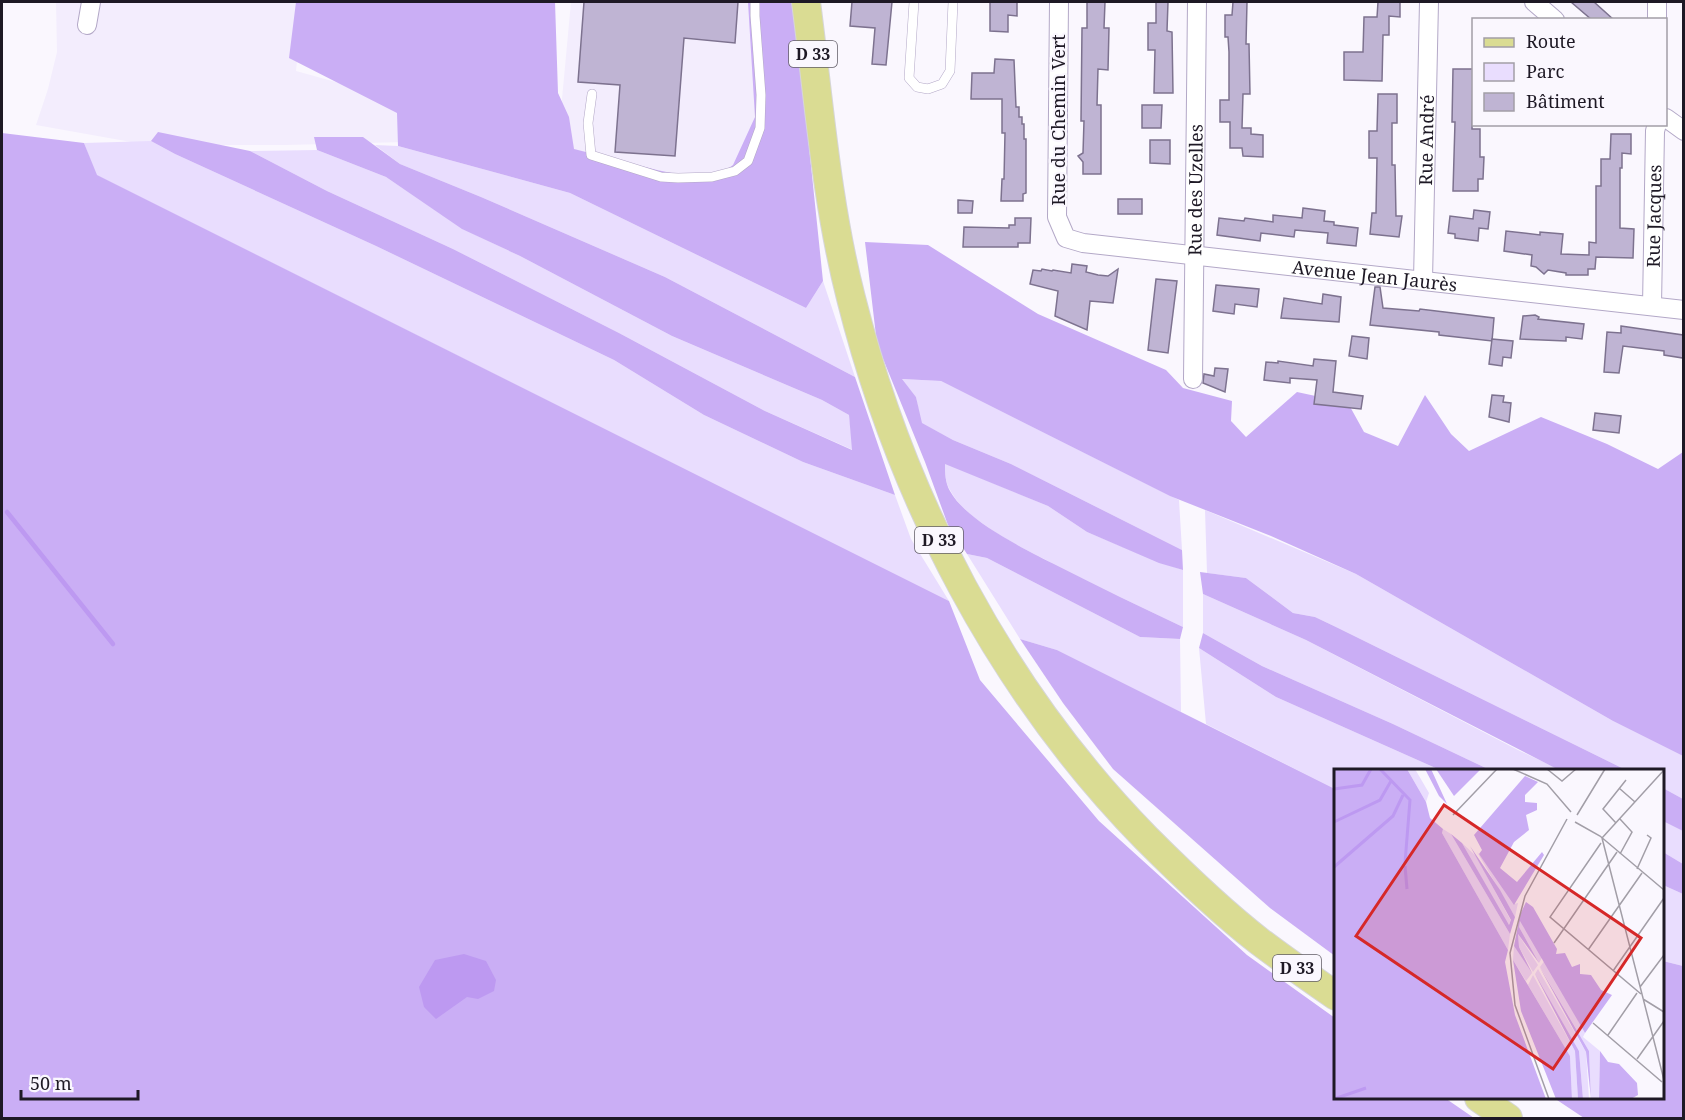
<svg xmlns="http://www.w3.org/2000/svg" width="1685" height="1120" font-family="'Noto Serif',serif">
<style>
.built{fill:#f3edfd}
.green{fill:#e9ddfe}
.forest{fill:#caaef5}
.water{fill:#bd99f1}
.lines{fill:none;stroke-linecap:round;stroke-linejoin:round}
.stream{stroke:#bd99f1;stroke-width:4.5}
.building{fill:#bfb4d3;stroke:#7d728f;stroke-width:1.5}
.lane-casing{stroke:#b3a8c7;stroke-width:10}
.street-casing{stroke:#b3a8c7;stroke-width:20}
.primary-casing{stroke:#d6d6d8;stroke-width:30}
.lane{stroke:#fff;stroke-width:9}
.street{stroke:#fff;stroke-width:18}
.primary{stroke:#dadc93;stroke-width:28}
.labels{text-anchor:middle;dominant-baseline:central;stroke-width:4.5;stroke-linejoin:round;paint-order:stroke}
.shield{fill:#faf7fe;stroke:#605c66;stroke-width:1.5}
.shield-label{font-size:16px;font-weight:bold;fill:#1e1925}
.street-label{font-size:18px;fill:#1e1925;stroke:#faf7fe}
.inset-river{fill:none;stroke:#bd99f1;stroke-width:3}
.inset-road{fill:none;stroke:#a29ea7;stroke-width:1.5}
.view{fill:#d62828;fill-opacity:0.15;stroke:#d62828;stroke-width:3}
.inset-edge{fill:none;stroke:#1e1925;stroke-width:3}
</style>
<rect width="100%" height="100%" fill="#faf7fe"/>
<g class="built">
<path d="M56 2H303L296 71 401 100 405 142 286 145H148L36 125 48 89 57 52Z"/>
<path d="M571 2H765L764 159 735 185 557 153Z"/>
</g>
<g class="green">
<path d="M151 141 175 154 376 246 614 360 704 415 803 462 895 495 911 539 949 601 96 175 84 143Z"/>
<path d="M375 145 398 146 570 193 806 308 823 281 855 377 665 277 481 197 400 164Z"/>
<path d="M317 150 386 177 463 229 520 256 672 336 822 400 849 415 853 450 765 411 619 333 453 249 327 191 250 151Z"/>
<path d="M901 379 941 381 1179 500 1182 550 1011 464 953 440 921 423 916 397Z"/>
<path d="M945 463 1048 506 1087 532 1159 562 1183 570V627C1141 607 1099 587 1058 566 1027 550 966 522 950 490 945 482 945 473 945 463Z"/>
<path d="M1205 510 1356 574 1613 721 1683 756V799L1663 788 1662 770H1626L1336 627 1315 617 1293 613 1246 578 1207 573Z"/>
<path d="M967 554 987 558 1140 637 1180 639 1181 712 1057 650 1020 639Z"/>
<path d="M1203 594 1306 640 1518 750 1561 770H1490L1393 724 1262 666 1203 633Z"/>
<path d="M1199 648 1276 697 1440 770H1336L1335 789 1206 724Z"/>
<path d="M1663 818 1683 828V864L1663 852Z"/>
<path d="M1663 885 1683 894V966L1663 961Z"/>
</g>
<g class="forest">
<path d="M296 2H555L558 93 569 117 574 149 657 170 710 181 733 165 755 117 748 2H794L823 281 806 308 570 193 398 146 397 113 289 58Z"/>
<path d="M158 132 250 151 327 191 453 249 619 333 765 411 852 450 849 415 822 400 672 336 520 256 462 229 386 177 317 150 314 137H363L400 164 481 197 665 277 855 377 895 495 803 462 704 415 614 360 376 246 175 154 151 141Z"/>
<path d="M2 133 84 143 97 175 949 601 980 680 1099 821 1247 955 1335 1018 1336 1098H1445L1474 1118H2Z"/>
<path d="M865 242 928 245 1038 314 1166 370 1183 388 1232 401 1231 421 1246 437 1297 392 1348 403 1364 432 1398 446 1425 395 1451 434 1469 451 1541 417 1607 444 1658 469 1683 452V756L1613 721 1356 574 1271 536 1170 496 941 381 902 379 916 397 922 423 953 440 1011 464 1182 550 1183 570 1159 563 1087 532 1048 506 945 464C945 473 945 482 950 491 967 522 1027 550 1058 566 1099 587 1141 607 1183 627L1180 639 1140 637 987 558 967 554 948 525 925 462 877 344Z"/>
<path d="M1200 572 1246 578 1293 613 1315 617 1336 627 1626 770H1559L1306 640 1203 594Z"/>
<path d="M1203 633 1262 666 1393 724 1490 770H1440L1276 697 1199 648Z"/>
<path d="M1020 639 1057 650 1335 789V956L1270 908 1113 769 1063 703Z"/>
<path d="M1663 788 1683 799V831L1663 821Z"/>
<path d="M1663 852 1683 864V894L1663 885Z"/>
<path d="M1663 961 1683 966V1118H1584L1554 1098H1662Z"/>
</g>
<path class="water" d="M464 954 486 961 496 980 494 991 478 999 467 997 436 1019 424 1007 419 987 435 960Z"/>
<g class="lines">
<path class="stream" d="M7 512 113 644"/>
</g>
<g class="building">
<path d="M584 2H738L735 43 684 38 675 156 615 152 620 85 578 82Z"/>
<path d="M852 2H892L886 65 872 64 875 28 850 26Z"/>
<path d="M990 2H1017V16L1008 15V32L990 31Z"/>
<path d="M1087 2H1105L1104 28H1109L1108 70 1098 69 1097 105H1101V174H1083V162L1078 156 1083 153 1084 121H1081L1082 28H1087Z"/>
<path d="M1156 2H1168L1167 31 1172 32 1173 93H1154L1155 50H1148V23H1156Z"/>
<path d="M1233 2H1247L1246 44H1249L1250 94H1243L1242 128H1251V134L1263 135V157L1243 156 1242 148H1230V122H1220V100H1229V52L1228 37H1225V15H1232Z"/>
<path d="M1378 2H1400V17L1389 16V35H1383L1382 81 1344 80V52H1363L1364 17H1377Z"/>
<path d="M1571 2H1594L1614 20H1592Z"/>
<path d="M995 59 1014 60 1016 107H1019V117H1022V124H1024V139H1026V193L1023 194V201H1001L1002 179H1004L1005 133H1002V99H971L972 73H994Z"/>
<path d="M1453 69H1473L1472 129H1480V157H1484L1483 179H1478V191H1453L1455 122H1452Z"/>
<path d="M1378 94H1397V123H1392V165H1395L1396 216H1402L1399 237 1370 234 1372 213H1376L1377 158H1369V131H1377Z"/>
<path d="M1142 105H1162L1161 128H1142Z"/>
<path d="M1611 134H1631V154L1622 153V168H1620V228L1634 229 1633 258 1596 257 1595 269H1588V275H1566V273L1548 270 1544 274 1536 267 1531 266 1532 255 1504 251 1506 231 1540 235V232L1563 234 1561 254 1589 255V242L1596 243V186H1601V159H1610Z"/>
<path d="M1150 140H1170V164L1150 163Z"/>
<rect x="1118" y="199" width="24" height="15"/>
<path d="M958 200 973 201 972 213H958Z"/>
<path d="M1303 208 1325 211 1324 221 1334 222V225L1358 228 1356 246 1327 243 1328 233 1295 230 1294 237 1261 233 1260 241 1217 235 1219 218 1244 221 1245 218 1273 222V215L1302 218Z"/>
<path d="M1474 210 1490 212 1488 229 1479 228 1478 241 1455 238V234L1448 233 1450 216 1473 219Z"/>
<path d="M1015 218H1031L1030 243H1018V247H963L964 227 1009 228V225H1015Z"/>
<path d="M1072 264 1087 266 1086 272 1098 275 1108 276 1118 269 1113 303 1090 301 1087 330 1055 316 1058 291 1030 284 1033 270 1041 271 1042 269 1052 271 1053 270 1071 273Z"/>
<path d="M1156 279 1177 281 1168 353 1148 350Z"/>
<path d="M1216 285 1259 289 1257 307 1235 304 1234 314 1213 311Z"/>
<path d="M1375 287H1380L1383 308 1419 311 1420 309 1494 318 1492 341 1439 335V332L1370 325Z"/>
<path d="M1323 294 1341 297 1339 322 1281 318 1284 298 1322 304Z"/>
<path d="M1535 315 1539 317 1538 319 1584 324 1582 339 1566 337V341L1520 339 1523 316Z"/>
<path d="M1621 326 1683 335V358L1664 355V351L1623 346 1619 373 1604 372 1607 332 1621 333Z"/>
<path d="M1352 336 1369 338 1367 359 1349 356Z"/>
<path d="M1492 339 1513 341 1511 358 1503 357 1502 366 1489 364Z"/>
<path d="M1314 359 1336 361 1333 392 1363 396 1361 409 1314 404 1317 380 1290 378V383L1264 380 1266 362 1278 363V361L1313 366Z"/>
<path d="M1215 368 1228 369 1225 392 1203 383 1204 374 1214 376Z"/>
<path d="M1492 395 1504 396 1503 402 1511 403 1509 422 1489 417Z"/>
<path d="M1595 413 1621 416 1619 433 1593 430Z"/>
</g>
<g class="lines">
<g class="lane-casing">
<g id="lane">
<path d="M914 2 909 78 917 87 928 89 942 84 950 71 953 2"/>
<path d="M592 94 588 123 591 155 661 177 678 178 712 177 735 171 748 161 760 128 761 95 755 16V2"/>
</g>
</g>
<g class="street-casing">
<g id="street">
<path id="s1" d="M1059 2 1057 217 1066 238 1083 243 1684 310"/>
<path d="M1534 2 1555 20"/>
<path d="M1657 20V2"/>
<path d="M87 25 91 2"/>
<path d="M1666 118 1684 131"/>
<path id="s2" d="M1423 280 1429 2"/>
<path id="s3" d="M1652 306 1655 131 1657 124"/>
<path id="s4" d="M1193 379 1197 2"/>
</g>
</g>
<g class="primary-casing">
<g id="primary">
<path d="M806 2C819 100 826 201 851 298 901 498 1001 690 1146 838 1182 874 1219 910 1259 941 1284 960 1310 978 1336 996"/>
<path d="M1479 1098 1508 1118"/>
</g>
</g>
<use href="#lane" class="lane"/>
<use href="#street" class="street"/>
<use href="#primary" class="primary"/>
</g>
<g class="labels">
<g class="shield">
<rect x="789" y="41" width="48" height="26" rx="4.5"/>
<rect x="915" y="527" width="48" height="26" rx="4.5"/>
<rect x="1273" y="955" width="48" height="26" rx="4.5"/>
</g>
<g class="shield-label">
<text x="813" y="54">D 33</text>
<text x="939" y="540">D 33</text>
<text x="1297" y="968">D 33</text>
</g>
<g class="street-label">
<text transform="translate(1058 120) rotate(-90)">Rue du Chemin Vert</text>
<text stroke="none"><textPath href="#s2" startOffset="140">Rue André</textPath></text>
<text stroke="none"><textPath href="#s4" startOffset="189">Rue des Uzelles</textPath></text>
<text stroke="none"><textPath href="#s3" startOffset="90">Rue Jacques</textPath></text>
<text stroke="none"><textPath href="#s1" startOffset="549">Avenue Jean Jaurès</textPath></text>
</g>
</g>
<g transform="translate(1334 769)">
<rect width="330" height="330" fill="#faf7fe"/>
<path d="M73 0H81L95 24 92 33ZM109 60 117 65 176 165 174 181 108 64ZM128 74 142 87 177 152 174 156ZM143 83 162 104 180 135 184 134 181 148ZM186 151 209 187 205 194 185 158ZM184 165 204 196 199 203 185 178ZM180 177 198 204 192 212 179 191ZM211 191 251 264 249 268 266 282 265 330H257L255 282 206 198ZM204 200 252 283 255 330H249L245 282 205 213 201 205ZM199 206 241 282 244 330H238L236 287 194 216Z" fill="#e9ddfe"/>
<path d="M0 0H73L92 33 96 49 109 60 108 64 174 181 171 193 181 246 212 330H0ZM91 0H97L113 35 105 27ZM102 0H147L120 27ZM191 7 204 13 191 26V33L203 34V41L192 46 195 61 180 73 166 99 183 113 208 83 210 86 180 136 145 85 148 81 140 66ZM117 65 128 74 175 156 177 151 136 77 166 121 181 148 176 165ZM192 133 199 138 223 180 222 185 231 184 238 198 246 195V205L257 206 267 221 278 226 251 264 186 152 185 158 205 194 184 165 185 178 198 204 180 177 186 146ZM179 191 236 287 238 330H222L187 242ZM205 197 255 282 257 330 252 283ZM201 205 245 282 249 330H244L241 282ZM266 282 274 293 285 295 303 314 304 326 297 330H265Z" fill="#caaef5"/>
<path class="inset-river" d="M46 0 76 31 71 94M0 20 28 16 37 0M0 53 46 31 57 12M71 97 73 120M0 98 59 47 69 26M0 330 32 319"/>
<path class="inset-road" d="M179 0 213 15 237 43M213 0 228 12 242 0M285 19 301 33M119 46 163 0M243 46 271 0M286 50 298 63 286 85M241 53 266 67 330 121M282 54 269 40 292 11M268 69 330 311M268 69 330 1M267 74 216 148 307 225M303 100 317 69 313 66M220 174 283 83M254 181 308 104M279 202 330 129M306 218 330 186M309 230 330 243M259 254 328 313M274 266 303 224M303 290 330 252M215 330 181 236 176 184 191 127 233 50"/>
<path class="view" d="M110 36 307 169 219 300 22 167Z"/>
<rect width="330" height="330" class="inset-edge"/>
</g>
<rect width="1685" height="1120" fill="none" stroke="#1e1925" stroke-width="6"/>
<rect x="1472" y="18" width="195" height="108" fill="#faf7fe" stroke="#a29ea7" stroke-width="1.5"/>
<rect x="1484" y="38" width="30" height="9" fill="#dadc93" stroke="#a29ea7" stroke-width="1.5"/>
<text x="1526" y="48" font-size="18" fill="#1e1925">Route</text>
<rect x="1484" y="63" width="30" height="18" fill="#e9ddfe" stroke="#a29ea7" stroke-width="1.5"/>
<text x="1526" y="78" font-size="18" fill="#1e1925">Parc</text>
<rect x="1484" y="93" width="30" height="18" fill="#bfb4d3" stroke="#a29ea7" stroke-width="1.5"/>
<text x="1526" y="108" font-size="18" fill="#1e1925">Bâtiment</text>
<path d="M21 1090v9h117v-9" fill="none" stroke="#1e1925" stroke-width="3"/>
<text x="30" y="1090" font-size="18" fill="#1e1925" stroke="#faf7fe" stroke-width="4.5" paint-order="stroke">50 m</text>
</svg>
